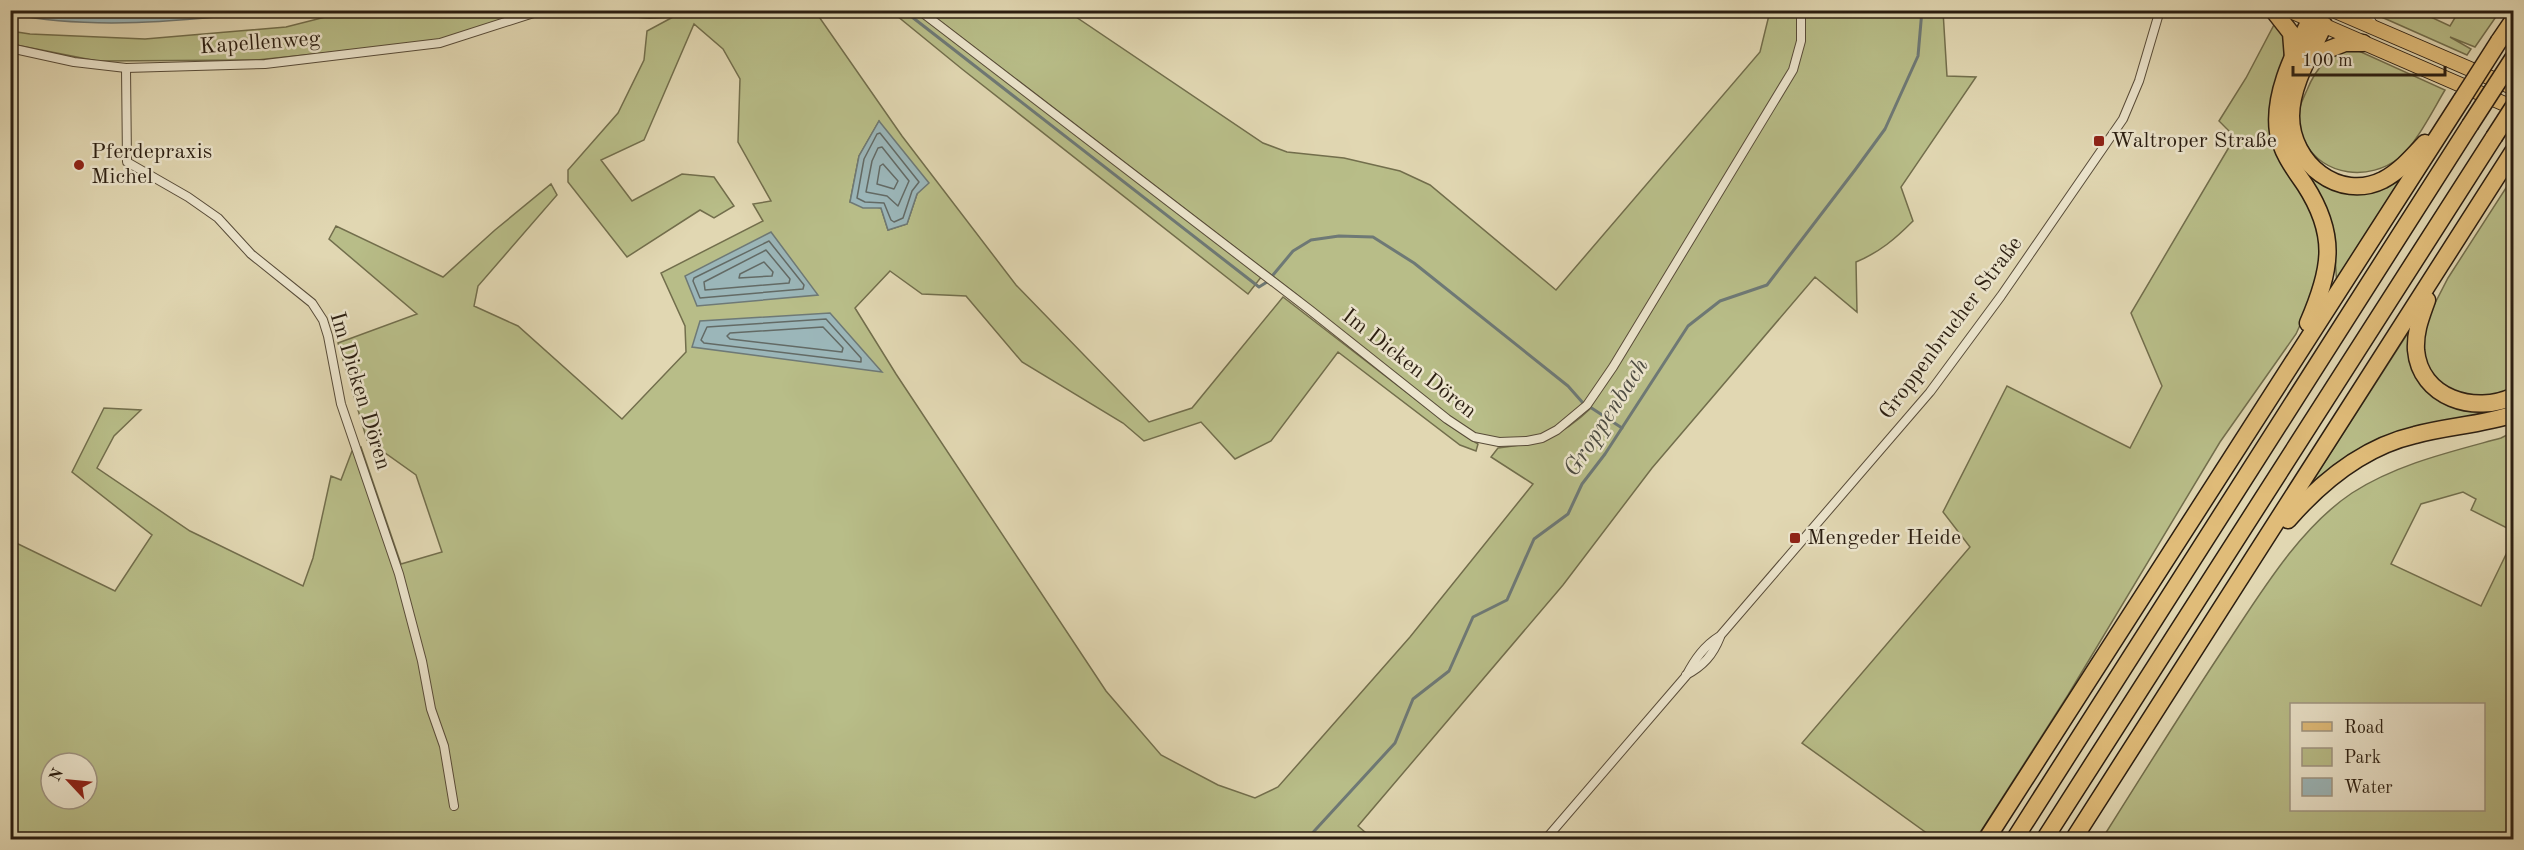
<svg xmlns="http://www.w3.org/2000/svg" width="2524" height="850" font-family="'Old Standard TT',serif">
<style>
.green{fill:#b8bd88;stroke:#726e4c;stroke-width:1.5;fill-rule:evenodd}
.water{fill:#9bb6b9;stroke:#6e7976;stroke-width:1.5}
.lines{fill:none;stroke-linecap:round;stroke-linejoin:round}
.shore{stroke:#636a65;stroke-width:1.5}
.stream{stroke:#6e7976;stroke-width:3}
.street-casing{stroke:#584c39;stroke-width:10}
.primary-casing{stroke:#2b1e11;stroke-width:16}
.highway-casing{stroke:#2b1e11;stroke-width:19}
.street{stroke:#ece5cd;stroke-width:8}
.primary{stroke:#e0bc79;stroke-width:14}
.highway{stroke:#e0bc79;stroke-width:16}
.highway-bridge-casing{stroke:#2b1e11;stroke-width:19;stroke-linecap:butt}
.highway-bridge{stroke:#e0bc79;stroke-width:16}
.poi-dot{fill:#8f2418;stroke:#ece5cd;stroke-width:2}
.labels{text-anchor:middle;dominant-baseline:central;stroke-width:5;stroke-linejoin:round;paint-order:stroke}
.street-label{font-size:22px;fill:#2b1e11;stroke:#ece5cd}
.poi-label{font-size:22px;fill:#2b1e11;stroke:#ece5cd;text-anchor:start}
.water-label{font-size:24px;font-style:italic;fill:#4d4c43;stroke:#ece5cd}
</style>
<rect width="100%" height="100%" fill="#e1d7b2"/>
<filter id="stains"><feTurbulence type="fractalNoise" baseFrequency=".00333" numOctaves="4"/><feColorMatrix values="0 0 0 0 .2 0 0 0 0 .09 0 0 0 0 .02 0 0 0 .5 -.17"/></filter>
<radialGradient id="worn" r=".72"><stop offset=".6" stop-color="#630" stop-opacity="0"/><stop offset="1" stop-color="#630" stop-opacity=".3"/></radialGradient>
<g class="green">
<path d="M349 11H533L438 41 257 60 97 61 11 44 10 31 30 34 145 39 286 27Z"/>
<path d="M619 11H815L902 136 1016 285 1149 422 1192 408 1283 297 1428 409 1300 297 927 11H1067L1263 143 1287 152 1344 158 1400 171 1430 185 1556 290 1760 52 1770 11H1943L1947 76 1976 77 1901 187 1913 221C1895 239 1880 252 1856 262L1857 312 1815 277 1652 468 1563 585 1358 826 1373 839H11L10 540 115 591 152 535 72 472 104 408 141 410 114 436 97 468 190 531 303 586 313 558 331 476 341 480 352 451 361 447 401 564 442 552 416 475 367 440 338 343 417 314 329 239 336 226 443 277 495 230 551 184 557 195 478 286 474 306 518 326 622 419 686 352 685 326 661 273 763 221 753 204 771 201 738 142 740 79 723 49 694 24 644 140 601 160 632 201 682 174 714 177 734 206 714 218 700 210 627 257 568 182V170L618 113 644 60 647 31 673 17C653 18 639 21 619 11ZM879 121 917 194 907 224 888 230 881 208 850 202 859 156ZM890 271 922 294 966 296 1022 362 1123 423 1144 441 1201 422 1235 459 1271 441 1338 352 1460 445 1476 451 1478 444 1446 423C1463 429 1483 440 1500 441 1534 445 1563 426 1587 405L1591 408C1560 438 1540 443 1498 448L1491 457 1533 484 1410 637 1278 787 1255 798 1218 785 1161 755 1106 691 896 374 855 308ZM51 763H87V799H51Z"/>
<path d="M891 11H914L1262 276 1248 294 962 69Z"/>
<path d="M2373 11H2418L2450 26 2459 11H2500L2475 47 2450 37 2471 49 2467 55 2377 15Z"/>
<path d="M2275 23 2285 37 2305 199 2322 236 2316 290 2296 334 2220 442 2068 695 1976 839H1935L1802 743 1970 547 1943 512 2007 386 2130 448 2162 386 2131 313 2235 137 2219 121 2246 78Z"/>
<path d="M2350 47 2445 90C2434 108 2415 146 2399 158 2370 181 2323 177 2305 142 2301 134 2297 126 2298 116 2298 108 2303 99 2307 90 2316 68 2327 56 2350 47Z"/>
<path d="M2304 171C2310 175 2316 181 2323 185 2349 199 2383 187 2408 178L2337 287 2335 256Z"/>
<path d="M2513 177V396L2496 404 2505 410 2410 430 2310 485 2413 325 2433 307 2448 278Z"/>
<path d="M2513 432V531L2471 510 2476 499 2463 492 2421 504 2391 564 2481 606 2513 540V839H2102C2144 772 2186 705 2230 639 2263 589 2301 527 2352 493 2397 464 2450 452 2501 438ZM2292 704H2484V810H2292Z"/>
</g>
<g class="water">
<path d="M10 11 11 10 275 11C189 20 96 31 11 14Z"/>
<path d="M879 121 929 183 917 194 907 224 888 230 881 208H863L850 202 859 156Z"/>
<path d="M771 232 818 295 697 306 685 276Z"/>
<path d="M830 313 882 372 692 347 700 321Z"/>
</g>
<g class="lines">
<g class="shore">
<path d="M25 10 157 17 220 10"/>
<path d="M880 133 919 182 912 191 903 218 894 222 891 220 884 203 865 202 857 198 864 159 877 134Z"/>
<path d="M882 147 909 181 898 206 887 196 866 192 872 161 878 148Z"/>
<path d="M883 164 898 181 894 189 877 184 880 166Z"/>
<path d="M769 241 804 285 803 289 700 298 693 281 694 278Z"/>
<path d="M766 250 790 279 789 283 705 290 704 282Z"/>
<path d="M764 262 773 272 772 276 739 278 740 274Z"/>
<path d="M826 319 861 358V362L704 343 701 340 707 327Z"/>
<path d="M823 327 843 348 842 352 730 339 727 336 730 333Z"/>
</g>
<g class="stream">
<path d="M903 10 1259 287 1267 282"/>
<path d="M1273 275 1293 251 1311 240 1339 236 1373 237 1414 263 1568 386 1583 403"/>
<path d="M1590 407 1622 428"/>
<path d="M1306 840 1395 743 1413 699 1449 671 1473 617 1507 600 1534 539 1568 514 1582 484 1605 454 1688 326 1720 301 1767 285 1855 170 1885 129 1918 56 1922 10"/>
</g>
<g class="street-casing">
<g id="street">
<path d="M919 10 1310 310 1447 419 1474 437 1499 442 1527 441 1542 438 1557 430 1587 405 1613 367 1793 70 1801 41V10"/>
<path d="M2365 10 2375 28"/>
<path d="M10 48 74 62 126 68 265 64 440 43 543 10"/>
<path d="M126 68 127 162 188 197 218 218 251 254 312 303 323 320 328 336 341 404 399 574 422 661 431 709 444 746 454 806"/>
<path d="M1686 675C1703 666 1713 655 1720 637"/>
<path d="M1545 840 1686 676C1695 659 1704 646 1720 636L1930 392 2001 296 2123 119 2139 81 2160 10"/>
</g>
</g>
<g class="primary-casing">
<g id="primary">
<path d="M2288 10 2514 108"/>
<path d="M2333 10 2514 88"/>
</g>
</g>
<g class="highway-casing">
<g id="highway">
<path d="M2273 10 2291 33 2293 58"/>
<path d="M2324 25C2311 53 2291 85 2291 116 2291 163 2339 202 2383 180 2400 171 2412 157 2425 143"/>
<path d="M2499 41 2514 19"/>
<path d="M2309 57 2345 43H2363"/>
<path d="M2427 300C2421 317 2415 331 2416 350 2420 398 2475 415 2514 396"/>
<path d="M2308 323C2331 270 2338 236 2305 185 2294 169 2281 152 2278 132 2272 91 2298 46 2315 10"/>
<path d="M2288 520C2322 481 2363 447 2415 435 2448 426 2481 425 2514 414"/>
<path d="M1986 840 2462 99"/>
<path d="M2014 840 2470 125"/>
<path d="M2044 840 2494 137"/>
<path d="M2073 840 2514 150"/>
</g>
</g>
<use href="#street" class="street"/>
<use href="#primary" class="primary"/>
<use href="#highway" class="highway"/>
<g class="highway-bridge-casing">
<g id="highway-bridge">
<path d="M2462 99 2499 41"/>
<path d="M2470 125 2514 57"/>
<path d="M2494 137 2514 106"/>
</g>
</g>
<use href="#highway-bridge" class="highway-bridge"/>
</g>
<g class="poi-dot">
<rect x="2093" y="135" width="12" height="12" rx="3"/>
<circle cx="79" cy="165" r="6"/>
<rect x="1789" y="532" width="12" height="12" rx="3"/>
</g>
<g class="labels">
<g class="street-label">
<text transform="translate(260 43) rotate(-4)">Kapellenweg</text>
<text transform="translate(1951 328) rotate(-53)">Groppenbrucher Straße</text>
<text transform="translate(1409 364) rotate(38)">Im Dicken Dören</text>
<text transform="translate(360 391) rotate(73)">Im Dicken Dören</text>
</g>
<g class="poi-label">
<text x="2111" y="141">Waltroper Straße</text>
<text x="91" y="152">Pferdepraxis<tspan x="91" dy="25">Michel</tspan></text>
<text x="1807" y="538">Mengeder Heide</text>
</g>
<g class="water-label">
<text transform="translate(1607 418) rotate(-57)">Groppenbach</text>
</g>
</g>
<rect width="2524" height="850" fill="none" stroke="#e1d7b2" stroke-width="36"/>
<rect x="12" y="12" width="2500" height="826" fill="none" stroke="#2b1e11" stroke-width="3"/>
<rect x="18" y="18" width="2488" height="814" fill="none" stroke="#2b1e11" stroke-width="1.5"/>
<rect x="2290" y="703" width="195" height="108" fill="#ece5cd" stroke="#9f9582" stroke-width="1.5"/>
<rect x="2302" y="722" width="30" height="9" fill="#e0bc79" stroke="#9f9582" stroke-width="1.5"/>
<text x="2344" y="733" font-size="18" fill="#2b1e11">Road</text>
<rect x="2302" y="748" width="30" height="18" fill="#b8bd88" stroke="#9f9582" stroke-width="1.5"/>
<text x="2344" y="763" font-size="18" fill="#2b1e11">Park</text>
<rect x="2302" y="778" width="30" height="18" fill="#9bb6b9" stroke="#9f9582" stroke-width="1.5"/>
<text x="2344" y="793" font-size="18" fill="#2b1e11">Water</text>
<g transform="translate(69 781) rotate(296)"><circle r="28" fill="#ece5cd" stroke="#9f9582" stroke-width="1.5"/>
<path d="M0-4.5L10 22L0 15L-10 22Z" fill="#8f2418"/>
<text y="-9" font-size="16" font-weight="bold" text-anchor="middle" fill="#2b1e11">N</text>
</g>
<path d="M2293 66v9h152v-9" fill="none" stroke="#2b1e11" stroke-width="3"/>
<text x="2302" y="66" font-size="18" fill="#2b1e11" stroke="#ece5cd" stroke-width="4.5" paint-order="stroke">100 m</text>
<rect width="100%" height="100%" filter="url(#stains)"/>
<rect width="100%" height="100%" fill="url(#worn)"/>
</svg>
